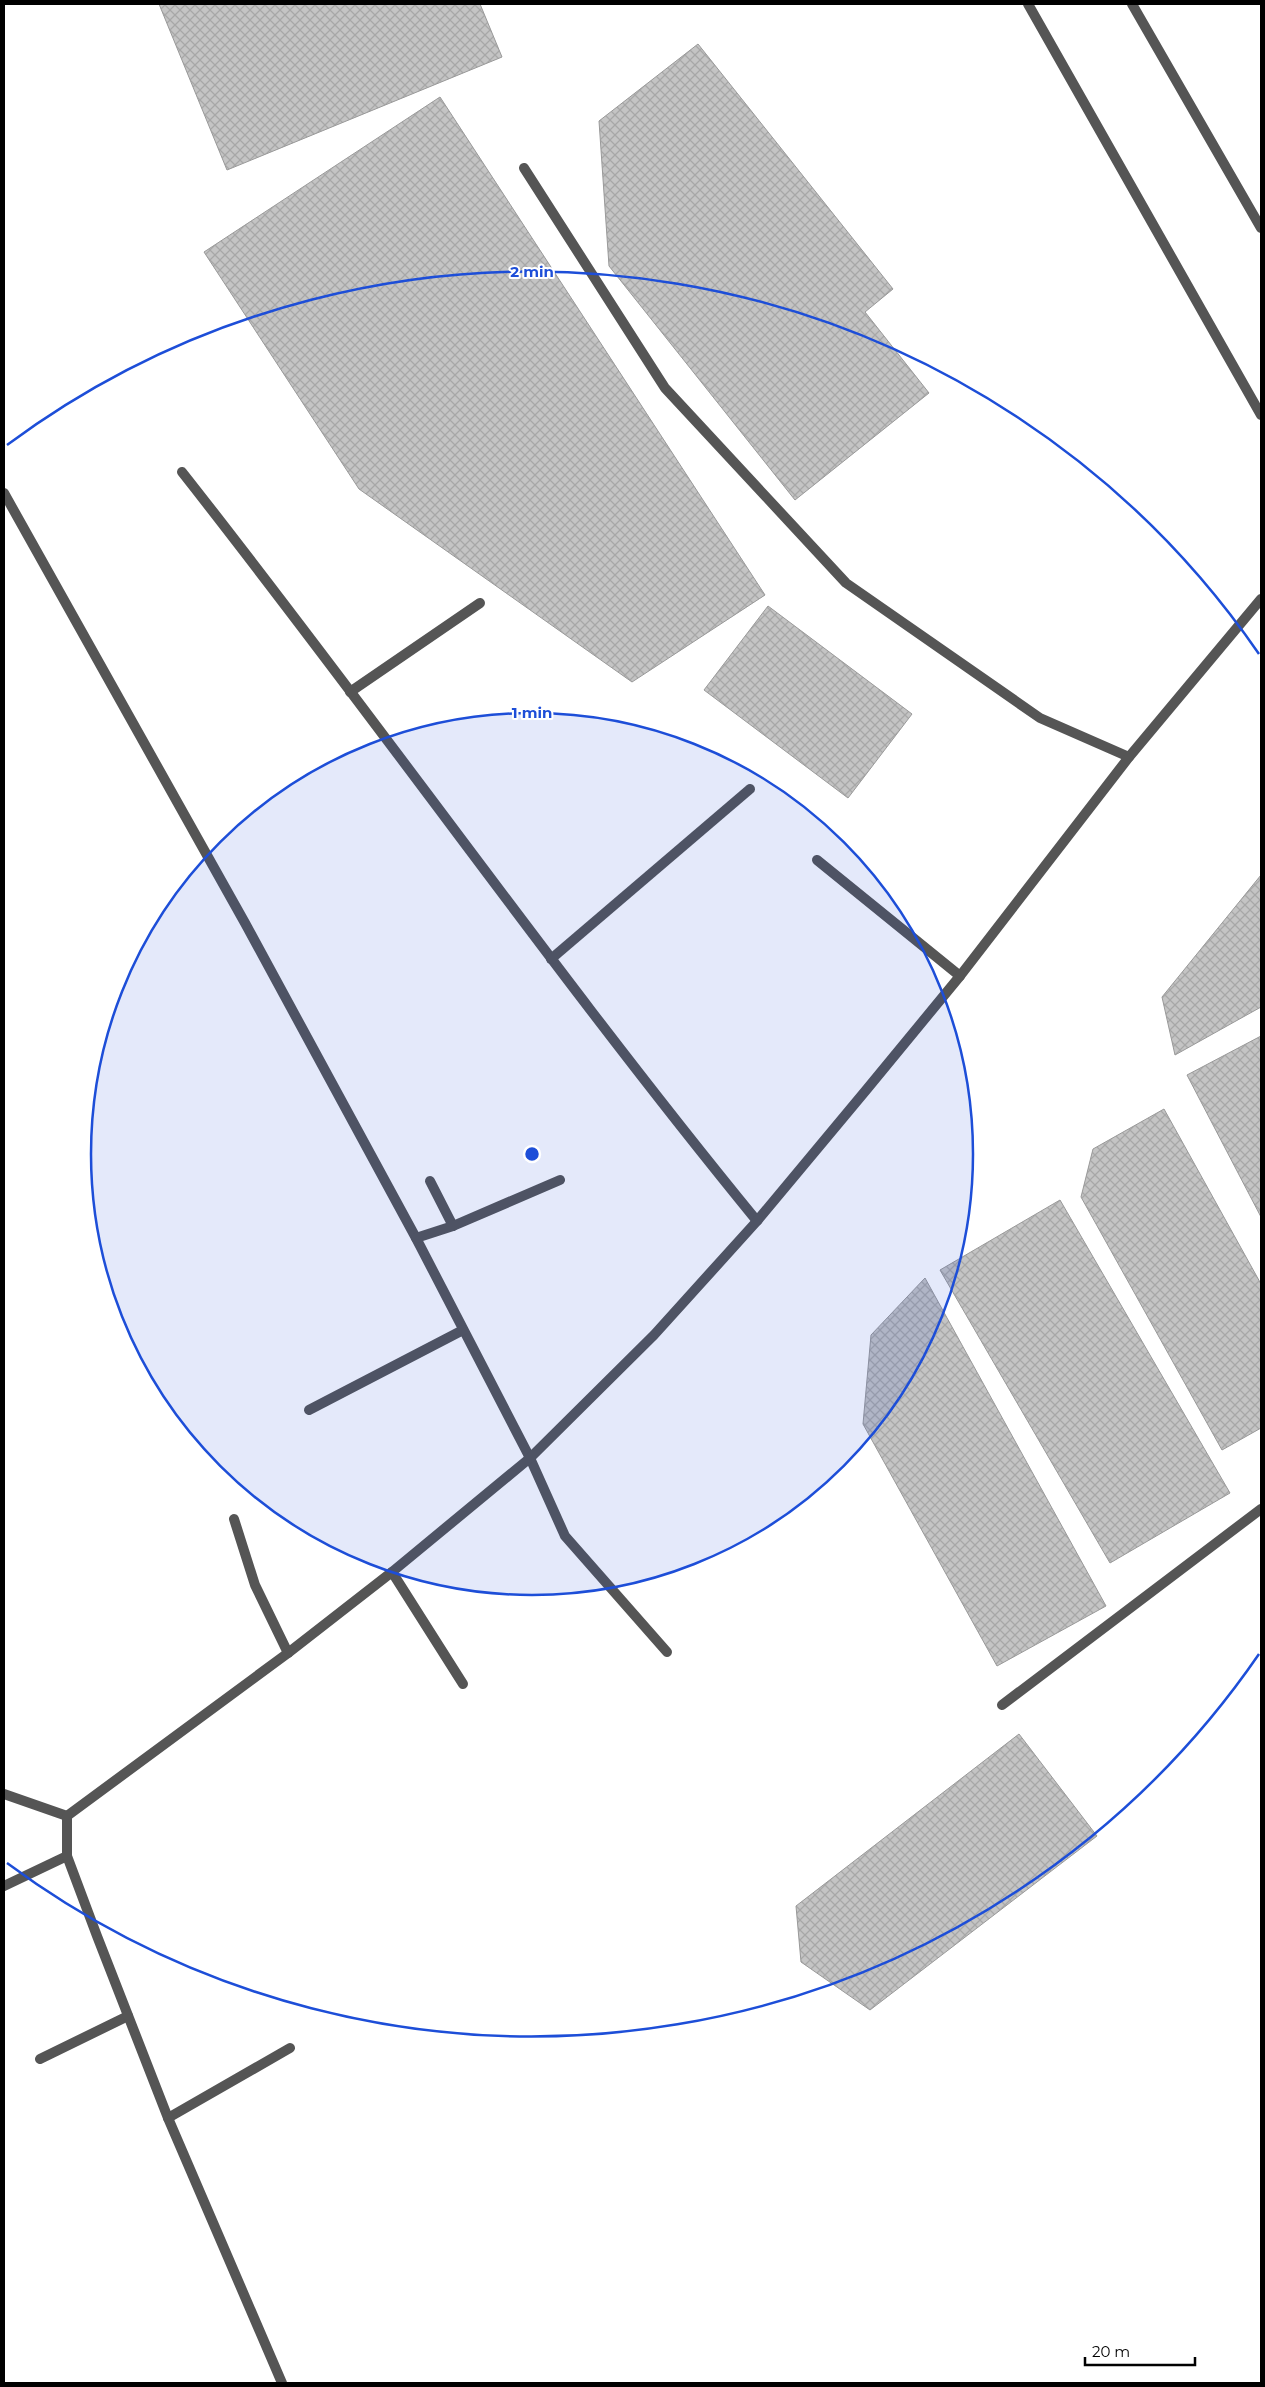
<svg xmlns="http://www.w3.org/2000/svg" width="1265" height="2387" font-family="Montserrat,sans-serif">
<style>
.building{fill:url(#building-cross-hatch);stroke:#999}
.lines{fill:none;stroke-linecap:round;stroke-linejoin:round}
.lane{stroke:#555;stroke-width:10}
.street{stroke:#555;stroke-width:10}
.ring{fill:none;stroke:#1d4ed8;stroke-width:2.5}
.centre{fill:#1d4ed8;stroke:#fff;stroke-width:2.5}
.ring-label{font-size:15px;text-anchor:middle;font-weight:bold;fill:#1d4ed8;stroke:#fff;stroke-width:4;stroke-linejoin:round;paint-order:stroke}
</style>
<defs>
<pattern id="building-cross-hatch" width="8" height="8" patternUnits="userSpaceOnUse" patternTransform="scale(1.25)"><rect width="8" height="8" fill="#c4c4c4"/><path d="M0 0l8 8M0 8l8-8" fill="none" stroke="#a7a7a7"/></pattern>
</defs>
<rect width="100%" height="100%" fill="#fff"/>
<g class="building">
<path d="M159 4H480L502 57 227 170Z"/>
<path d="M698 44 893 289 865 312 929 393 795 500 609 266 599 121Z"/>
<path d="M440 97 765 595 632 682 359 489 204 252Z"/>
<path d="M768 606 912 714 848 798 704 690Z"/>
<path d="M1261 875V1007L1175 1055 1162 997Z"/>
<path d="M1261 1036V1217L1187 1075Z"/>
<path d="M1164 1109 1261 1284V1428L1222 1450 1081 1197 1093 1149Z"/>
<path d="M1060 1200 1230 1493 1110 1563 940 1270Z"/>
<path d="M925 1278 1106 1606 997 1666 863 1424 871 1335Z"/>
<path d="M1019 1734 1097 1836 870 2010 801 1962 796 1906Z"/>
</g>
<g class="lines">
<g class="lane">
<path d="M524 168 665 388 846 583 1040 718 1129 757"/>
<path d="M1002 1705 1261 1509"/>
<path d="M168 2118 290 2048"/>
</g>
<g class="street">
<path d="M1028 4 1261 415"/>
<path d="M1132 4 1261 228"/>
<path d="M182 472C377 719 558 978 757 1221"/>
<path d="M4 493 245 923 416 1238 530 1458 565 1536 667 1652"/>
<path d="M350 692 480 603"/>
<path d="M817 860 960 976"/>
<path d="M551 959 750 789"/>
<path d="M430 1181 453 1226"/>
<path d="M416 1238 453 1226 560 1180"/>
<path d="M309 1410 463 1330"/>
<path d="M234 1519 255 1585 288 1653"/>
<path d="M392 1572 463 1684"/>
<path d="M4 1794 67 1816"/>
<path d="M4 1886 67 1856"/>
<path d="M40 2059 128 2016"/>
<path d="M282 2383 168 2118 97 1936 67 1856V1816L288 1653 392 1572 530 1458 654 1335 757 1221 867 1089 960 976 1129 757 1261 599"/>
</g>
</g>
<circle cx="532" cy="1154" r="441" fill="#1d4ed8" fill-opacity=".12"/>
<g class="ring">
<circle cx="532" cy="1154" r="441"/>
<path d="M1259 1654A882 882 0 0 1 7 1863M7 445A882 882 0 0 1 1259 654"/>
</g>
<circle cx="532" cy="1154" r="8" class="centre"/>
<g class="ring-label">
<text x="532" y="277">2 min</text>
<text x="532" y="718">1 min</text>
</g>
<rect width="1265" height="2387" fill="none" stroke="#000000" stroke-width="10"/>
<path d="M1085 2357v8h110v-8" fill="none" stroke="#000000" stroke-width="2.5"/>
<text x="1092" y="2357" font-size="15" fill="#000000" stroke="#ffffff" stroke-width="4" paint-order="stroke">20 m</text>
</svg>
